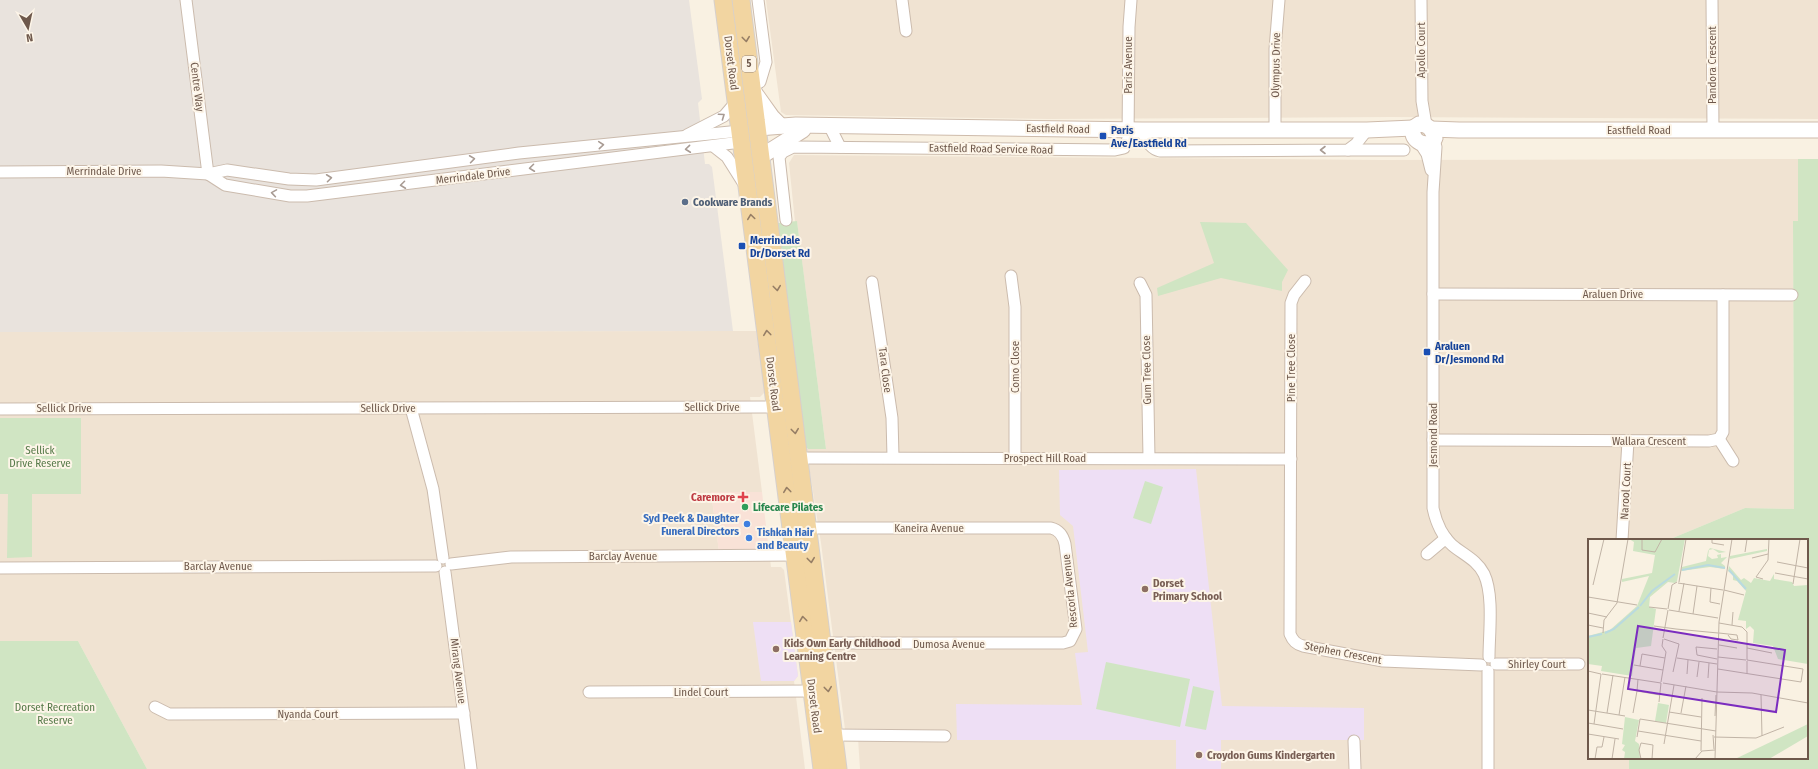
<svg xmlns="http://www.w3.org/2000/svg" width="1818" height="769" font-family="'Fira Sans Condensed',sans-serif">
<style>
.residential{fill:#f0e3d2}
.commercial{fill:#f9e2d7}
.industrial{fill:#e9e3dd}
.education{fill:#eedff5}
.green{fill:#d0e5c3}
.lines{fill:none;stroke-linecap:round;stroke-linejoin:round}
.street-casing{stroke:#cbbbad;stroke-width:13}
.secondary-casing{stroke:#cebbab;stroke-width:17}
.primary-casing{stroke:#d6d0cd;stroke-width:19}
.street{stroke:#fff;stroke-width:11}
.secondary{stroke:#fff;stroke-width:15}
.primary{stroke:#f2d5a1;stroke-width:17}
.oneway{stroke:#967e65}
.oneway2{stroke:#a89b93}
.transit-dot{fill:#1a4fb4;stroke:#fdf5e8;stroke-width:1.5}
.service-dot{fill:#5c6f8a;stroke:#fdf5e8;stroke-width:1.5}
.health-dot{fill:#e0444e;stroke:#fdf5e8;stroke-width:1.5}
.leisure-dot{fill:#2e9e5b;stroke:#fdf5e8;stroke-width:1.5}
.shop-dot{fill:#3f7fe0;stroke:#fdf5e8;stroke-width:1.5}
.education-dot{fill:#8d6e63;stroke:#fdf5e8;stroke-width:1.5}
.labels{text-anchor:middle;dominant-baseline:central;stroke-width:4;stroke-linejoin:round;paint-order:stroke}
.shield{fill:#fdf5e8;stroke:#99877a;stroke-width:1}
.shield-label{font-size:10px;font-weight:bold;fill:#6e584b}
.street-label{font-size:11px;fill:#6e584b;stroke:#fdf5e8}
.transit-label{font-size:11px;font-weight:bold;fill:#164399;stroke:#fdf5e8;text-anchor:start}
.service-label{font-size:11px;font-weight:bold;fill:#4e5e75;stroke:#fdf5e8;text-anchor:start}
.park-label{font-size:11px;fill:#557948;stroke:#fdf5e8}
.health-label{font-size:11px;font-weight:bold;fill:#be3a42;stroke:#fdf5e8;text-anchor:end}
.leisure-label{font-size:11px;font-weight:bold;fill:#27864d;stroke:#fdf5e8;text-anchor:start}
.shop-label{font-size:11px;font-weight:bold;fill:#366cbe;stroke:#fdf5e8;text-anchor:end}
.education-label{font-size:11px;font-weight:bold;fill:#785e54;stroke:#fdf5e8;text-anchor:start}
.inset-river{fill:none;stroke:#b9dae0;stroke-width:2}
.inset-road{fill:none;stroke:#c1b4a6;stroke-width:1}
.view{fill:#7b2cbf;fill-opacity:0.15;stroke:#7b2cbf;stroke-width:2}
.inset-edge{fill:none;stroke:#6e584b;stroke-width:2}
</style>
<rect width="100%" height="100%" fill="#f9f1e2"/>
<g class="residential">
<path d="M766 0H1818V119L1390 117 1049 119 786 115 781 112Z"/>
<path d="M794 155 1381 160 1798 159V221H1793L1794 509 1745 508 1668 540H1589V758H1629V769H860L858 738 846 737 821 543 806 447 808 449H826L797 222H795L789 163Z"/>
<path d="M756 331 765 392 760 397H750L762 492H711L719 551H769L771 567H781L784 570 798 676 794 681 805 769H147L78 641H0V332Z"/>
</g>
<path class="commercial" d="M711 492H762L769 551 719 552Z"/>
<path class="industrial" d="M0 0H689L702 99 698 103 705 164H709L712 167 733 331 0 332Z"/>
<g class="education">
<path d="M1196 469 1222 706 1364 708V740H1221V769H1176V740H957L956 704 1082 705 1075 653 1088 652 1073 526 1060 515 1059 470Z"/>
<path d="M753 622H791L798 676 794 681H761Z"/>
</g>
<g class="green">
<path d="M1798 159H1818V769H1629V758H1807V540H1668L1745 508 1794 509 1793 221H1798Z"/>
<path d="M797 221 826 449H808L806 447 778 223Z"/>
<path d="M1200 222 1246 223 1288 270 1282 282V291L1221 278 1158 296 1157 288 1214 263Z"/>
<path d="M0 418H81V494H32V557L7 558 8 494H0Z"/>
<path d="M1145 481 1163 487 1151 524 1133 518Z"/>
<path d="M0 641H78L147 769H0Z"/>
<path d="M1106 662 1190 679 1180 727 1096 709Z"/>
<path d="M1193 686 1214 691 1206 730 1185 726Z"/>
</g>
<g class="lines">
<g class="street-casing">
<g id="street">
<path d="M186 0 208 174"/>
<path d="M902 0 906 31"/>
<path d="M1421 0 1422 101 1426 125"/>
<path d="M1712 0 1713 130"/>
<path d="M751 86 760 82 766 62 758 0"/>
<path d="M830 127 840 147"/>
<path d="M1142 130C1145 139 1150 149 1160 151L1348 150 1356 144 1367 130"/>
<path d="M1275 130V49L1279 0"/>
<path d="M687 135 724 116 736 102"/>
<path d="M1434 140 1436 147 1433 192V508C1436 522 1441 535 1452 545 1464 555 1477 560 1484 574 1494 595 1489 634 1489 657"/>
<path d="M1420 143 1427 154 1431 170"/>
<path d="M713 146 727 157 744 184"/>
<path d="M1348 150H1404"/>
<path d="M0 172 161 171 208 174 227 170 289 179 316 180 519 153 740 131"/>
<path d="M208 174 225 185 290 196H307L741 142"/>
<path d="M786 220 779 157 783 152 793 147 1115 150 1124 148 1128 139 1129 27 1131 0"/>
<path d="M1011 276 1015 307V457"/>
<path d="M1305 281 1294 295 1291 303 1290 634C1293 641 1296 644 1303 646L1383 661 1481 665"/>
<path d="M872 282 892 418 893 457"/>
<path d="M1140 283 1146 295 1149 458"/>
<path d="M1433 294 1792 295"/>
<path d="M411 408 433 489 443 558"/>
<path d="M0 409 776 407"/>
<path d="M1719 439 1733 461"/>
<path d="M1433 440 1709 441 1719 439 1723 432V295"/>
<path d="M799 458 1291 459"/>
<path d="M807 528H1051C1059 530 1063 535 1065 544L1076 629 1070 641 1063 643H822"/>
<path d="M1622 540 1628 441"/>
<path d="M1427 554 1446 538"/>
<path d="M451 564 511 557 795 555"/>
<path d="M0 568 436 566"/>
<path d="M445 572 471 769"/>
<path d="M1496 664H1579"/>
<path d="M1488 671V769"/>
<path d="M589 692 812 691"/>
<path d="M155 707 169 714 464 713"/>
<path d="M833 735 945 736"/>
<path d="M1354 741 1355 769"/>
</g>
</g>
<g class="secondary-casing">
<g id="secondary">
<path d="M752 89 772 117 781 126"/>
<path d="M1419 124C1428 124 1432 129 1435 138L1433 142C1422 147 1411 140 1413 128Z"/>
<path d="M757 128 796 125 1142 130H1367L1413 128"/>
<path d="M1431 129 1459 130H1818"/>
<path d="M762 156 803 130"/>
</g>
</g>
<g class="primary-casing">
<g id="primary">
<path d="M723 0 822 769"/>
<path d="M741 0 838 769"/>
</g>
</g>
<use href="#street" class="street"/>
<use href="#secondary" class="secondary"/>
<use href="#primary" class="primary"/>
</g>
<defs><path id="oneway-chevron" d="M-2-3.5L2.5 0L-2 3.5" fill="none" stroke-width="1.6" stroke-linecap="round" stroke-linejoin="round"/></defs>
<g class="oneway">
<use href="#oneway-chevron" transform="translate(746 39) rotate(83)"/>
<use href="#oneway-chevron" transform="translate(751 217) rotate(-98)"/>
<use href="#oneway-chevron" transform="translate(777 288) rotate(83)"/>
<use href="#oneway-chevron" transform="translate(767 333) rotate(-97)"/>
<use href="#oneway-chevron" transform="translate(795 431) rotate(83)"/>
<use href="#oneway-chevron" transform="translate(787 490) rotate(-97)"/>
<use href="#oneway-chevron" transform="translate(811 560) rotate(83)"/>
<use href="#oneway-chevron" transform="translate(803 619) rotate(-97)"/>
<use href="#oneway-chevron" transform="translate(828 689) rotate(83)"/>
</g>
<g class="oneway2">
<use href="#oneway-chevron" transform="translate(722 116) rotate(-35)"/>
<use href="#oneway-chevron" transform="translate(601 145) rotate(-5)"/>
<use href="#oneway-chevron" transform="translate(688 149) rotate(174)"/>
<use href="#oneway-chevron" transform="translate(1323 150) rotate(180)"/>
<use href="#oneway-chevron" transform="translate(472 159) rotate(-8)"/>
<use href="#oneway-chevron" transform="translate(532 168) rotate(173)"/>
<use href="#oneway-chevron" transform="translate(329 178) rotate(-7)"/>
<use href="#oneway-chevron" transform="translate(403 185) rotate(173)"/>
<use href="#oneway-chevron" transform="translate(274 193) rotate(-171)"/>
</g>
<g class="transit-dot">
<rect x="1099" y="132" width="8" height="8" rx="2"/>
<rect x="738" y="242" width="8" height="8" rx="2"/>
<rect x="1423" y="348" width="8" height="8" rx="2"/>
</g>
<circle class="service-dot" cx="685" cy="202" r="4"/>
<path class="health-dot" d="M741 491h4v4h4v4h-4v4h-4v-4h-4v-4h4z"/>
<circle class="leisure-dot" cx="745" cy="507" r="4"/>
<g class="shop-dot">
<circle cx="747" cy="524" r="4"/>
<circle cx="749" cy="538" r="4"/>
</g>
<g class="education-dot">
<circle cx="1145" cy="589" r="4"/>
<circle cx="776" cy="649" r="4"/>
<circle cx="1199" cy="755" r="4"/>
</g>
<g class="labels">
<rect class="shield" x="742" y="56" width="14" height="16" rx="3"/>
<g class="shield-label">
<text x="749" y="64">5</text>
</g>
<g class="street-label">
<text transform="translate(1421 50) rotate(-90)">Apollo Court</text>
<text transform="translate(731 63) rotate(83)">Dorset Road</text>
<text transform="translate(1128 65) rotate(-90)">Paris Avenue</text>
<text transform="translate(1276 65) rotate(-89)">Olympus Drive</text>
<text transform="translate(1712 65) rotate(-90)">Pandora Crescent</text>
<text transform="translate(197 87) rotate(83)">Centre Way</text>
<text transform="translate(1058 129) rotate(1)">Eastfield Road</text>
<text x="1639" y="130">Eastfield Road</text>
<text transform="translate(991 149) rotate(1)">Eastfield Road Service Road</text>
<text x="104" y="171">Merrindale Drive</text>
<text transform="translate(473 176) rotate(-7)">Merrindale Drive</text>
<text x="1613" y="294">Araluen Drive</text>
<text transform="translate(1015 367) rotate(-90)">Como Close</text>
<text transform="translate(1291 368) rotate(-90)">Pine Tree Close</text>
<text transform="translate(885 370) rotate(83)">Tara Close</text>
<text transform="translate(1147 370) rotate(-91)">Gum Tree Close</text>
<text transform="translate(773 384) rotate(83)">Dorset Road</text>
<text x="712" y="407">Sellick Drive</text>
<text x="64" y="408">Sellick Drive</text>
<text x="388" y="408">Sellick Drive</text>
<text transform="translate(1433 435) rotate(-90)">Jesmond Road</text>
<text x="1649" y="441">Wallara Crescent</text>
<text x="1045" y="458">Prospect Hill Road</text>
<text transform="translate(1626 491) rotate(-87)">Narool Court</text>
<text x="929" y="528">Kaneira Avenue</text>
<text x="623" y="556">Barclay Avenue</text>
<text x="218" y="566">Barclay Avenue</text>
<text transform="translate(1070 591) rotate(-96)">Rescorla Avenue</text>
<text x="949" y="644">Dumosa Avenue</text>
<text transform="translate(1343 653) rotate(11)">Stephen Crescent</text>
<text x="1537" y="664">Shirley Court</text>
<text transform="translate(458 671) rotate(83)">Mirang Avenue</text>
<text x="701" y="692">Lindel Court</text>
<text transform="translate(814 706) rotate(83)">Dorset Road</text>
<text x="308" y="714">Nyanda Court</text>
</g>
<g class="transit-label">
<text x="1111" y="130">Paris<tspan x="1111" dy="13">Ave/Eastfield Rd</tspan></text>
<text x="750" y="240">Merrindale<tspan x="750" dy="13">Dr/Dorset Rd</tspan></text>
<text x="1435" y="346">Araluen<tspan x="1435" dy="13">Dr/Jesmond Rd</tspan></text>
</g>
<g class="service-label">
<text x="693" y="202">Cookware Brands</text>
</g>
<g class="park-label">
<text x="40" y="450">Sellick<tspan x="40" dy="13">Drive Reserve</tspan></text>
<text x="55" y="707">Dorset Recreation<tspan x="55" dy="13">Reserve</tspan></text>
</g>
<g class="health-label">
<text x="735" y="497">Caremore</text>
</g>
<g class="leisure-label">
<text x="753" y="507">Lifecare Pilates</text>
</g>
<g class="shop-label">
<text x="739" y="518">Syd Peek &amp; Daughter<tspan x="739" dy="13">Funeral Directors</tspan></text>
<text x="757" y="532" text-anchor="start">Tishkah Hair<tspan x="757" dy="13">and Beauty</tspan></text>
</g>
<g class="education-label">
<text x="1153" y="583">Dorset<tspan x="1153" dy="13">Primary School</tspan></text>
<text x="784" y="643">Kids Own Early Childhood<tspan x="784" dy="13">Learning Centre</tspan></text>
<text x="1207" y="755">Croydon Gums Kindergarten</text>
</g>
</g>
<g transform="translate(1588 539)">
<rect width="220" height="220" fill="#f9f1e2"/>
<path d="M41 0H97L89 42 87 44 80 43 62 58 61 68 68 70 63 107 48 109 44 137 13 132 14 127 0 125V97L22 91 49 67 61 37 34 43V40L64 34 67 16 45 12 46 3ZM122 9 138 13 131 14 125 10 121 11 120 17 124 20 130 19 129 16 133 15V19L139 18 133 24 137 27V30L122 28 93 32 94 28 118 22 120 12ZM179 10V12L142 20V17ZM141 27 153 41 156 39 163 44 166 39 182 42 186 35V40L204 43 206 47 220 46V125L190 120 185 107 165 104 166 91 162 87 158 90V82L150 81 158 52 149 42 145 41V36L140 32ZM70 164 81 166 78 184 67 182ZM37 178 51 181 47 202 51 205 52 220H36L37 213 34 211 37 206 34 205ZM220 185V197L181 220H147Z" fill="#d0e5c3"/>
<path class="inset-river" d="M94 31 120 26 137 29M141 31 158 50M52 67 64 52 87 35M17 94 26 90 51 68M0 98 14 95"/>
<path class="inset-road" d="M54 0V11L67 13 74 0M124 0V4L136 6M157 13 159 0M164 19 180 15M189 23 220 29M187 34 220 40M175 40 168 38 180 21 181 0M91 43 98 0M90 44 135 51M205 45 212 0M5 46 16 0M123 49 122 63 132 65M136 51 156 56M0 58 49 66M61 68 79 70M80 70 84 46 89 43M81 71 130 79M91 72 96 44M0 74 19 78M105 75 109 47M131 84 154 88 159 93V121M0 86 15 89M144 86 145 73M66 87 88 90M88 90 130 94M15 94 16 81 29 64 40 0M131 94 149 96 150 101 143 100 140 96M75 99 80 71M76 100 91 105 85 133M131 106 149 109M159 109 184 114M130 118 158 121M89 119 129 125M129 120 109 116 108 108 129 110M159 122V135M46 126 75 131M52 127 54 115 77 119M130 130 213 143 215 130 159 121M0 132 13 135M14 135 73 144M99 135 100 121M109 138 111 123M120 139 121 124M50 140 49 152 72 156M73 143 78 113 74 107 75 100M75 144 129 153M129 153 164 154 220 164M173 156 174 197M71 163 73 144M0 171 37 177M81 173 113 178M19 174 25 136M45 174 49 152M93 174 98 147M31 176 37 138M127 177 128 156M0 184 35 190M6 185 13 135M50 192 113 202M0 195 31 200M125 196 126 210M49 198 52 180 128 192M126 198 168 199 196 188M76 205 86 146M113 212 114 159M7 220 9 208H14L16 198M24 220 27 200M53 220 51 211 53 204 65 206 64 220M107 220 114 212 127 211M127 220 131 83 144 0"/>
<path class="view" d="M50 87 197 111 188 173 40 150Z"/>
<rect width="220" height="220" class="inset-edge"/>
</g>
<g transform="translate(28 28) rotate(171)" stroke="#fdf5e8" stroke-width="3" paint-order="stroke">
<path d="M0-3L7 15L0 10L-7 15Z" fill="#6e584b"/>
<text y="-6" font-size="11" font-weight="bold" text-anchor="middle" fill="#6e584b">N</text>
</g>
</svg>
